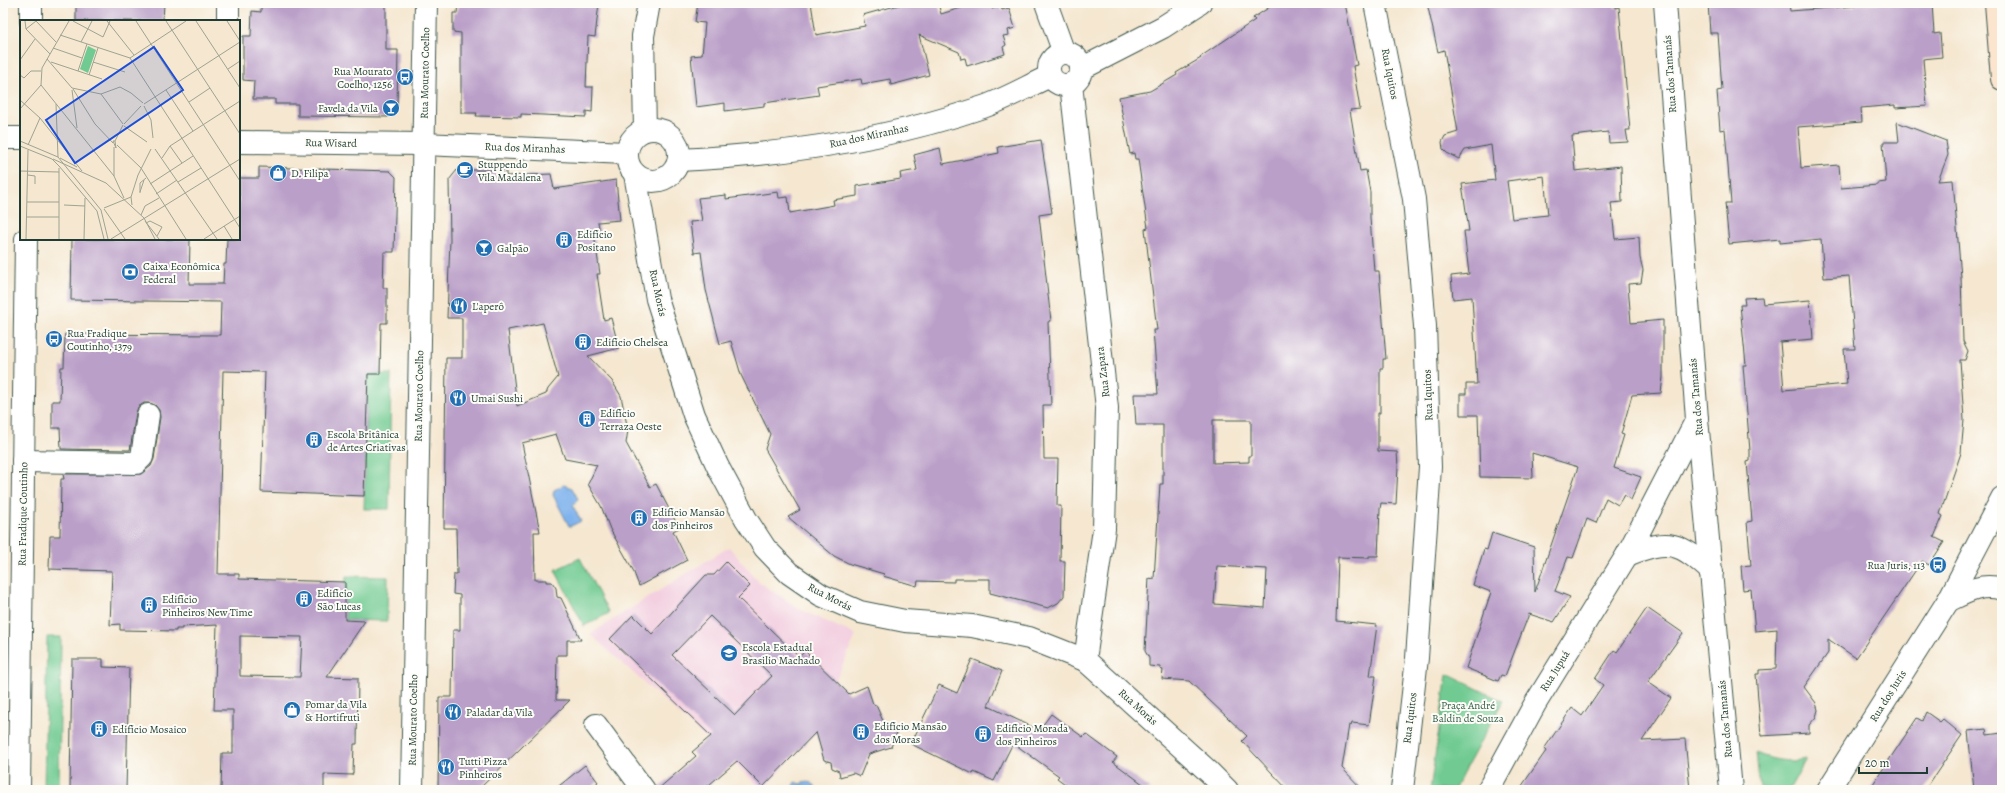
<svg xmlns="http://www.w3.org/2000/svg" width="2005" height="793" font-family="Alegreya,serif">
<style>
.built{fill:#f3cfe0}
.green{fill:#70ca91;stroke:#488462}
.water{fill:#80b3ed;stroke:#507890}
.building{fill:#ba9fc8;fill-rule:evenodd}
.lines{fill:none;stroke-linecap:round;stroke-linejoin:round}
.minor-casing{stroke:#3f564b;stroke-width:24}
.secondary-casing{stroke:#3f564b;stroke-width:24}
.minor{stroke:#fff;stroke-width:22}
.secondary{stroke:#fbe5cf;stroke-width:22}
.labels{text-anchor:middle;dominant-baseline:central;stroke-width:4;stroke-linejoin:round;paint-order:stroke}
.poi-label{font-size:11px;fill:#1f3d34;stroke:#fdfcf7;text-anchor:start}
.street-label{font-size:11px;fill:#1f3d34;stroke:#fdfcf7}
.park-label{font-size:11px;fill:#33604b;stroke:#fdfcf7}
.inset-road{fill:none;stroke:#9fa392;stroke-width:1}
.view{fill:#1d4ed8;fill-opacity:0.15;stroke:#1d4ed8;stroke-width:2}
.inset-edge{fill:none;stroke:#1f3d34;stroke-width:2}
</style>
<rect width="100%" height="100%" fill="#fdfcf7"/>
<filter id="ink" filterUnits="userSpaceOnUse"><feTurbulence type="fractalNoise" baseFrequency=".025" numOctaves="2"/><feDisplacementMap in="SourceGraphic" scale="8" xChannelSelector="R" yChannelSelector="G"/><feConvolveMatrix kernelMatrix="1 2 1 2 8 2 1 2 1" color-interpolation-filters="sRGB"/></filter>
<filter id="wash" filterUnits="userSpaceOnUse"><feTurbulence type="fractalNoise" baseFrequency=".012" numOctaves="4" result="noise"/><feDisplacementMap in="SourceGraphic" scale="16" xChannelSelector="R" yChannelSelector="G"/><feGaussianBlur stdDeviation="0.9" result="paint"/><feColorMatrix in="noise" values="0 0 0 0 0 0 0 0 0 0 0 0 0 0 0 0 0 1.4 0 .05"/><feComposite in="paint" operator="in"/></filter>
<g filter="url(#wash)">
<rect width="100%" height="100%" fill="#f5e7d0"/>
<path class="built" d="M729 547 758 581 799 609 856 635 810 738 763 790 590 634Z"/>
<g class="green">
<path d="M368 374H391L389 509H364Z"/>
<path d="M580 558 609 613 584 626 555 570Z"/>
<path d="M346 576 388 577 387 621 345 620Z"/>
<path d="M47 637H61L59 790H44Z"/>
<path d="M1447 674 1503 701 1454 790H1430Z"/>
<path d="M1756 753C1771 760 1790 763 1806 759L1789 790H1760Z"/>
</g>
<g class="water">
<path d="M564 485 572 488 578 499 573 506 581 521 571 526H569L553 495 554 490Z"/>
<path d="M795 782 800 784C807 781 814 781 816 790H791Z"/>
</g>
<g id="blocks">
<g class="building">
<path d="M76 3H164L163 21H76Z"/>
<path d="M261 3H386V50H398L397 108 388 117 298 116V104H275V99H253L254 81 243 80V36H251L252 11 261 12Z"/>
<path d="M458 3H599L595 37 588 36 586 87H593L592 112 586 111V117L521 114V117L476 116 477 113H461V33L453 32V13H457Z"/>
<path d="M698 3H811L816 35 865 26 863 15 906 3H938L941 14 977 3 980 7 990 4 992 9 1001 6 1002 10 1009 8 1015 28 1008 30 1009 35 1003 36 1006 45 1003 47 1005 54 967 66 965 58 961 59 959 52 919 35 929 75 891 85 890 79 862 84 861 79 817 86 819 95 764 103V106L725 111V103L696 107 691 56 702 55 705 23 695 22Z"/>
<path d="M1276 3H1345L1357 65 1353 66 1360 109 1350 110 1360 171 1366 170 1370 192V218L1374 271H1379L1386 359H1383V368H1380V413H1378V451L1397 452 1398 467 1396 504 1381 503 1380 509 1378 556H1369V558L1338 557 1336 621 1377 625 1370 676H1376L1369 725 1352 723 1351 726 1349 725 1342 768 1363 790H1288L1242 741 1247 736 1189 681 1162 679 1163 670 1160 669V667L1149 666V658L1145 651 1149 578 1154 579 1160 484H1163V425H1136L1134 394H1158L1153 330H1157L1145 229 1148 228 1138 159H1135L1134 153 1130 154 1119 97 1150 91 1177 75 1176 73 1201 58 1200 57 1255 20 1253 18ZM1213 420H1251V456H1249V462L1213 463ZM1217 566 1267 569 1265 608 1214 604Z"/>
<path d="M1427 3H1614L1615 8 1619 7 1630 130H1626L1628 142 1609 143 1608 132 1572 136 1575 171 1621 166 1622 202 1611 203 1615 239 1639 237 1640 258 1643 270 1641 283 1628 284 1631 323 1663 320V377L1661 393 1632 395 1621 434 1624 435 1614 468 1641 477 1631 500 1624 495 1618 505 1606 498 1596 523 1587 519 1573 558 1568 557 1555 591 1570 597 1554 622 1529 614 1505 676 1501 675 1498 681 1466 668 1491 592 1473 585 1484 549 1487 550 1492 533 1534 547 1535 592 1578 467 1532 453 1533 478 1480 477 1478 415H1460V394H1466V384H1477L1472 297 1453 299 1451 276 1469 274 1464 231H1469L1462 184 1495 180 1491 145 1465 150 1459 159 1447 153 1443 149 1442 142 1445 136 1458 132 1444 50 1438 52ZM1544 176 1548 215 1512 219 1507 181Z"/>
<path d="M1708 3H1789L1790 11 1855 6 1854 3H1932L1934 34 1940 33 1942 57 1923 59 1927 106 1895 108V105L1861 108 1862 122 1798 127 1801 168 1839 165 1841 188 1878 185V183L1886 182 1883 142H1899L1897 122 1946 141 1948 155 1938 181 1953 180 1961 277 1963 341 1968 351 1965 360H1960L1964 420 1961 453 1940 514 1943 516 1934 537 1944 542 1929 565 1922 561 1856 658 1828 639V653L1804 687 1816 703 1818 710 1816 717 1809 725V733L1761 736 1756 674H1759V670L1776 669 1777 629 1755 631 1751 589 1743 590 1741 566 1751 565 1747 522 1752 521 1747 462 1750 461V451L1743 365H1746L1740 305H1745L1744 298 1762 297 1763 304 1810 300 1813 339 1780 342 1784 390 1847 384 1844 349H1855L1849 276 1824 278 1821 239 1780 243V239L1729 244 1725 203H1731L1725 129 1720 130 1717 91 1722 90 1718 33H1710Z"/>
<path d="M1041 140 1052 213 1039 215 1051 321 1048 322 1051 405H1043L1044 459H1058L1057 506H1061L1060 561H1065L1064 596 1058 603 1048 608 990 593V579H954V582L918 581 917 586 883 576 884 574 850 564 834 556 788 517 800 510 765 449 770 434 741 375 731 341 720 344 706 290 701 252 694 253 690 222 702 221 698 198 726 195V199L778 192 779 198 788 197 790 213 834 205 833 200 857 196V186L901 179 900 173 917 170 914 155 940 148 943 164 999 153 998 147Z"/>
<path d="M259 167 390 171 396 177 394 252H384L383 288H387V323H381L380 374H368L364 496 261 492 265 372 223 371 218 574H239V579L345 582V620L365 621 327 677 358 678 357 744H354L353 773 352 775 324 774V790H221L222 753H233V710H214L217 625 182 627V629H176V631L120 630V624L110 625 112 571 49 569 50 536H60L61 479H64L63 474H141L151 466 154 459 160 417 159 410 155 405 149 403H144L138 407 136 413 130 450 61 449 60 428H52V401H60L61 367H64L65 334 220 335 221 302 71 300 72 239H190L189 284H223L224 264H226L227 239H239V178H259ZM240 636 302 637 300 677 240 676Z"/>
<path d="M457 170H506V176L551 174 554 189 616 180 620 220 598 222 600 233H594L600 274H597L604 320 611 318 619 348 588 356 612 381 621 396 628 430 626 443 650 487 656 484 679 528 673 531 687 560 639 586 633 570 610 529 601 506 588 484 597 465 565 459 556 434 522 443 540 532H534L535 580H546V582H552L556 588 557 597 561 598 581 640H567V655H557L556 700H570L478 790H438L439 697H452L453 630H460V595L453 594 454 574H457L456 528H444L446 358H462V318H447L450 240 449 180ZM543 323 558 377 548 389 546 394 517 406 508 330Z"/>
<path d="M726 562 750 586 738 598 799 657 805 651 849 694 867 686 873 704 876 705 883 721 898 730 891 747 869 754 860 776 853 773 840 777 839 771 832 768 831 762 824 760 816 732 763 787 737 761 703 790H657L696 756 692 752 711 736 610 639 633 615 652 634 706 575H714ZM710 616 772 676 735 715 672 655Z"/>
<path d="M1647 608 1683 633 1648 682 1671 698 1642 741 1685 739 1690 790H1519L1546 751 1544 749 1572 708 1582 716 1603 685 1595 679 1614 650 1617 652Z"/>
<path d="M72 659H103V667L129 668 126 790H70Z"/>
<path d="M972 659 1002 671 988 706 1039 730 1051 714 1083 737 1086 734 1117 757 1113 762 1151 790H1073L1057 778 1059 776 1013 743 994 781 974 772 973 774 911 744 939 685 957 693Z"/>
<path d="M1926 712 1940 722 1943 719 1962 735 1925 790H1869L1917 718 1922 721Z"/>
<path d="M1986 729 1987 735 2002 733V788L1974 790 1968 731Z"/>
<path d="M585 765 598 782 589 790H554Z"/>
</g>
</g>
</g>
<g filter="url(#ink)">
<use href="#blocks" fill-opacity="0" stroke="#3f564b" stroke-width="1"/>
<g class="lines">
<g class="minor-casing">
<g id="minor">
<path d="M1046 3 1064 53"/>
<path d="M1375 3 1414 199 1425 326 1430 467 1417 658 1402 790"/>
<path d="M1665 3 1697 419 1731 790"/>
<path d="M31 21V3"/>
<path d="M228 21V3"/>
<circle cx="1065" cy="69" r="16"/>
<path d="M1081 69 1163 27 1200 3"/>
<path d="M1071 84 1107 408 1104 529 1085 660"/>
<circle cx="653" cy="155" r="26"/>
<path d="M645 129 643 36 649 3"/>
<path d="M3 138H21"/>
<path d="M239 142 423 144 626 153"/>
<path d="M679 160C782 155 886 140 983 107 1006 99 1028 86 1050 76"/>
<path d="M635 174 657 299 694 415 718 467 746 519 765 548 789 573 821 595 860 612 905 621 972 626 1029 638 1085 660 1209 772 1227 790"/>
<path d="M23 461 136 463 142 457 148 415"/>
<path d="M1627 555C1670 538 1679 542 1712 572"/>
<path d="M1948 601C1966 592 1981 583 2002 589"/>
<path d="M596 725 644 790"/>
<path d="M19 790 26 239"/>
<path d="M412 790 426 3"/>
<path d="M1488 790 1535 704 1627 555 1697 419"/>
<path d="M1828 790 1948 601 2002 498"/>
</g>
</g>
<g class="secondary-casing">
<path id="secondary" d="M1996 3 2002 79"/>
</g>
<use href="#minor" class="minor"/>
<use href="#secondary" class="secondary"/>
</g>
</g>
<defs>
<g id="bus-disc" transform="scale(0.9)"><circle r="9.5" fill="#1f6fb2" stroke="#fdfcf7"/><path d="M-5-6H5V4H4V6H2V4H-2V6H-4V4H-5ZM-3.5-4V0h7V-4ZM-3.5 1.2v1.5H-2V1.2ZM2 1.2v1.5H3.5V1.2Z" fill="#fff"/></g>
<g id="bar-disc" transform="scale(0.9)"><circle r="9.5" fill="#1f6fb2" stroke="#fdfcf7"/><path d="M-6-5H6L.8 .8V4.5H3.5V6h-7V4.5H-.8V.8Z" fill="#fff"/></g>
<g id="cafe-disc" transform="scale(0.9)"><circle r="9.5" fill="#1f6fb2" stroke="#fdfcf7"/><path d="M-5.5-4.5H6V0H3Q3 3.5 0 3.5H-2.5Q-5.5 3.5-5.5 0ZM3-3.2v2h1.7v-2ZM-6 4.5H4V6H-6Z" fill="#fff"/></g>
<g id="shop-disc" transform="scale(0.9)"><circle r="9.5" fill="#1f6fb2" stroke="#fdfcf7"/><path d="M-5-2.5h2.3a2.7 3.5 0 0 1 5.4 0H5L5.5 6h-11ZM-1.5-2.5h3a1.5 2.3 0 0 0-3 0Z" fill="#fff"/></g>
<g id="building-disc" transform="scale(0.9)"><circle r="9.5" fill="#1f6fb2" stroke="#fdfcf7"/><path d="M-4-6H4V6H1V3H-1V6H-4ZM-2.5-4.3h1.7v1.8h-1.7ZM.8-4.3h1.7v1.8H.8ZM-2.5-1h1.7V.8h-1.7ZM.8-1h1.7V.8H.8Z" fill="#fff"/></g>
<g id="bank-disc" transform="scale(0.9)"><circle r="9.5" fill="#1f6fb2" stroke="#fdfcf7"/><path d="M-6-4H6V4H-6ZM0-2.3a2.3 2.3 0 1 0 0 4.6a2.3 2.3 0 1 0 0-4.6Z" fill="#fff"/></g>
<g id="restaurant-disc" transform="scale(0.9)"><circle r="9.5" fill="#1f6fb2" stroke="#fdfcf7"/><path d="M-5-6h1v4h1v-4h1v4h1v-4h1v5L-1.5 .5V6h-2V.5L-5-1ZM5-6V6H3V1.5H1.5Q1.5-4 5-6Z" fill="#fff"/></g>
<g id="school-disc" transform="scale(0.9)"><circle r="9.5" fill="#1f6fb2" stroke="#fdfcf7"/><path d="M0-5L7-2L0 1L-7-2ZM-4 1L0 2.5L4 1V4Q0 6-4 4Z" fill="#fff"/></g>
</defs>
<g fill-rule="evenodd">
<use href="#bus-disc" x="405" y="77"/>
<use href="#bar-disc" x="391" y="108"/>
<use href="#cafe-disc" x="465" y="170"/>
<use href="#shop-disc" x="278" y="173"/>
<use href="#building-disc" x="564" y="240"/>
<use href="#bar-disc" x="484" y="248"/>
<use href="#bank-disc" x="130" y="272"/>
<use href="#restaurant-disc" x="459" y="306"/>
<use href="#bus-disc" x="54" y="339"/>
<use href="#building-disc" x="583" y="342"/>
<use href="#restaurant-disc" x="458" y="398"/>
<use href="#building-disc" x="587" y="419"/>
<use href="#building-disc" x="314" y="440"/>
<use href="#building-disc" x="639" y="518"/>
<use href="#bus-disc" x="1938" y="565"/>
<use href="#building-disc" x="304" y="599"/>
<use href="#building-disc" x="149" y="605"/>
<use href="#school-disc" x="729" y="653"/>
<use href="#shop-disc" x="292" y="710"/>
<use href="#restaurant-disc" x="453" y="712"/>
<use href="#building-disc" x="99" y="729"/>
<use href="#building-disc" x="861" y="732"/>
<use href="#building-disc" x="983" y="734"/>
<use href="#restaurant-disc" x="446" y="767"/>
</g>
<g class="labels">
<g class="poi-label">
<text x="392" y="71" text-anchor="end">Rua Mourato<tspan x="392" dy="13">Coelho, 1256</tspan></text>
<text x="378" y="108" text-anchor="end">Favela da Vila</text>
<text x="478" y="164">Stuppendo<tspan x="478" dy="13">Vila Madalena</tspan></text>
<text x="291" y="173">D. Filipa</text>
<text x="577" y="234">Edifício<tspan x="577" dy="13">Positano</tspan></text>
<text x="497" y="248">Galpão</text>
<text x="143" y="266">Caixa Econômica<tspan x="143" dy="13">Federal</tspan></text>
<text x="472" y="306">L'aperô</text>
<text x="67" y="333">Rua Fradique<tspan x="67" dy="13">Coutinho, 1379</tspan></text>
<text x="596" y="342">Edifício Chelsea</text>
<text x="471" y="398">Umai Sushi</text>
<text x="600" y="413">Edifício<tspan x="600" dy="13">Terraza Oeste</tspan></text>
<text x="327" y="434">Escola Britânica<tspan x="327" dy="13">de Artes Criativas</tspan></text>
<text x="652" y="512">Edifício Mansão<tspan x="652" dy="13">dos Pinheiros</tspan></text>
<text x="1925" y="565" text-anchor="end">Rua Juris, 113</text>
<text x="317" y="593">Edifício<tspan x="317" dy="13">São Lucas</tspan></text>
<text x="162" y="599">Edifício<tspan x="162" dy="13">Pinheiros New Time</tspan></text>
<text x="742" y="647">Escola Estadual<tspan x="742" dy="13">Brasilio Machado</tspan></text>
<text x="305" y="704">Pomar da Vila<tspan x="305" dy="13">&amp; Hortifruti</tspan></text>
<text x="466" y="712">Paladar da Vila</text>
<text x="874" y="726">Edifício Mansão<tspan x="874" dy="13">dos Moras</tspan></text>
<text x="996" y="728">Edifício Morada<tspan x="996" dy="13">dos Pinheiros</tspan></text>
<text x="112" y="729">Edifício Mosaico</text>
<text x="459" y="761">Tutti Pizza<tspan x="459" dy="13">Pinheiros</tspan></text>
</g>
<g class="street-label">
<text transform="translate(425 73) rotate(-89)">Rua Mourato Coelho</text>
<text transform="translate(1390 74) rotate(79)">Rua Iquitos</text>
<text transform="translate(1670 74) rotate(-94)">Rua dos Tamanás</text>
<text transform="translate(869 136) rotate(-12)">Rua dos Miranhas</text>
<text transform="translate(331 143) rotate(1)">Rua Wisard</text>
<text transform="translate(525 148) rotate(2)">Rua dos Miranhas</text>
<text transform="translate(658 293) rotate(78)">Rua Morás</text>
<text transform="translate(1103 372) rotate(-97)">Rua Zapara</text>
<text transform="translate(1428 395) rotate(-92)">Rua Iquitos</text>
<text transform="translate(419 396) rotate(-89)">Rua Mourato Coelho</text>
<text transform="translate(1696 397) rotate(-95)">Rua dos Tamanás</text>
<text transform="translate(23 514) rotate(-89)">Rua Fradique Coutinho</text>
<text transform="translate(830 597) rotate(27)">Rua Morás</text>
<text transform="translate(1555 671) rotate(-58)">Rua Jupuá</text>
<text transform="translate(1888 696) rotate(-58)">Rua dos Juris</text>
<text transform="translate(1138 707) rotate(42)">Rua Morás</text>
<text transform="translate(1410 718) rotate(-83)">Rua Iquitos</text>
<text transform="translate(1725 719) rotate(-95)">Rua dos Tamanás</text>
<text transform="translate(413 720) rotate(-89)">Rua Mourato Coelho</text>
</g>
<g class="park-label">
<text x="1468" y="705">Praça André<tspan x="1468" dy="13">Baldin de Souza</tspan></text>
</g>
</g>
<g transform="translate(20 20)">
<rect width="220" height="220" fill="#f5e7d0"/>
<path d="M68 26 76 30 68 53 60 49Z" fill="#70ca91"/>
<path class="inset-road" d="M5 1 6 9 30 34M53 1 83 17 90 1M87 1 114 35M116 1 220 161M146 1 220 114M176 1 220 68M207 1 220 21M6 9 16 1 36 22M40 15 110 38M61 22 72 1M33 28 62 38M110 38 220 208M110 38 166 1M27 39 52 68 81 74 100 67 111 73 123 83M0 40 15 19M31 42 82 59M73 42 105 52M208 49 220 41M58 51 67 24M0 55 4 58 11 51H21M69 55 78 28M21 65 94 156 104 178M53 69 75 104 93 123M52 70 57 108M146 70 173 111M81 74 103 104M0 80 20 98 62 151M169 82 190 68M36 84 38 137M124 84 220 22M124 86 131 100 133 118M0 89 21 65 22 48 49 1M104 104 121 86M104 106 127 122M0 121 38 137 81 190 88 219M95 121 96 128 93 121H95L103 105M8 125 20 98M97 125 121 148 166 219M0 126 32 139 39 146 77 191 84 219M150 126 162 143M94 127V156M135 129 197 219M40 138 57 147M142 138 150 126 220 81M33 139 86 163 124 198 135 219M39 148V219M0 151 39 152M8 155 15 156V164M158 162 181 148M130 164 173 136M120 172 124 160M120 173V163L126 158M136 174 157 160M7 182H39M44 185 65 186M112 185 111 177 118 155 131 129M84 188 111 177M84 189 105 219M121 195 125 186 139 178M7 197H39M125 201 139 219M126 203 130 201 142 207 137 216M204 206 212 219M6 219 8 130M64 219 65 178M91 219 220 139M184 219 220 196"/>
<path class="view" d="M134 27 163 70 55 143 26 100Z"/>
<rect width="220" height="220" class="inset-edge"/>
</g>
<rect width="2005" height="793" fill="none" stroke="#fdfcf7" stroke-width="16"/>
<path d="M1859 767v6h68v-6" fill="none" stroke="#1f3d34" stroke-width="2"/>
<text x="1865" y="767" font-size="12" fill="#1f3d34" stroke="#fdfcf7" stroke-width="3" paint-order="stroke">20 m</text>
</svg>
